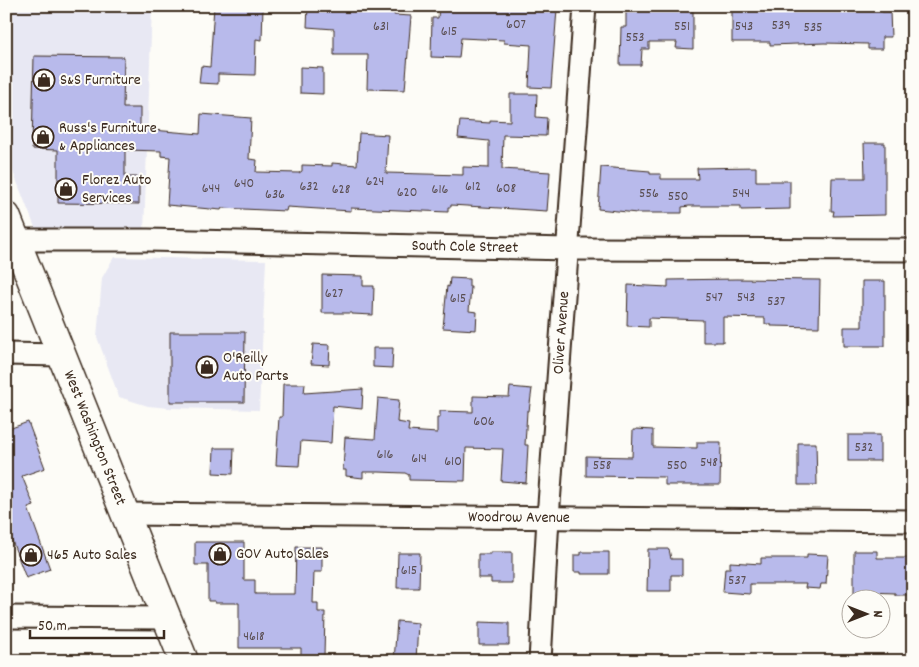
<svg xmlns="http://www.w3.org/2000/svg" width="919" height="667" font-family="Dekko,sans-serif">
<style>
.built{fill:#e8e8f3}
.building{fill:#b8baeb;stroke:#3b2a1e}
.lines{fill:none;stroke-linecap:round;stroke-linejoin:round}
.minor-casing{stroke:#3b2a1e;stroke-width:25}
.major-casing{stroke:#3b2a1e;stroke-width:31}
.minor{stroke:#fdfcf7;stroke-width:21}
.major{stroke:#fdfcf7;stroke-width:28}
.labels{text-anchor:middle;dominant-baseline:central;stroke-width:4;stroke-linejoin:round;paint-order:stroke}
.number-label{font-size:14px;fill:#5a4e51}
.poi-label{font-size:16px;fill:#3b2a1e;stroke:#fdfcf7;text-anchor:start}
.street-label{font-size:16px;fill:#3b2a1e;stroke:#fdfcf7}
</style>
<rect width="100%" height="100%" fill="#fdfcf7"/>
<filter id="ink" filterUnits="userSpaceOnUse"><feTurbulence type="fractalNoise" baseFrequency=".02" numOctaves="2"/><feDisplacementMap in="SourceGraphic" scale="10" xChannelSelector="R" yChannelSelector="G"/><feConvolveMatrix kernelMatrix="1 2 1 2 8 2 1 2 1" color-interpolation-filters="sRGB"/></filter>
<g filter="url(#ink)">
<g class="built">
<path d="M6 6H152L144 232 36 230 6 154Z"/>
<path d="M114 257 266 260 259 410 169 408 148 406 119 397 97 337 102 278Z"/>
</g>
<g class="building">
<path d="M214 6H263L262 40 256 39 255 75 218 74V84L199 83 201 66 210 67Z"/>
<path d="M308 6H395L394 15 411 16 405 90 367 89 368 55H334V29L307 27Z"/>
<path d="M439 6H506L557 9 551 88 529 87 531 45 504 43V40L461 38 459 58 431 57 432 18H438Z"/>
<path d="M673 6H691V11H693V49L676 48 677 42H649V49H642L641 65H620L621 27H626V10L673 11Z"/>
<path d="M736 6H882V12H890L891 37H882V49H868V44L824 43 770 45V42H732V11H736Z"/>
<path d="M34 56 124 57 123 108H140V129L200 134 201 114 251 118 249 159 257 160 256 172 299 173 302 171V165L332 166V163L357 165 359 133 388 135 386 173 463 175V167L489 168V141L458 138 460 121 490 123V120L510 121V94H537L536 117 547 118 546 136 503 135 502 169 550 172 547 211 451 205V207H448V212L351 208V211L287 207 286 211 222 208 221 210 167 205 170 157 161 156V151L125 150V177H139V204L58 203V150L32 149Z"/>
<path d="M300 67 323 68V94L300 93Z"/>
<path d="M864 143H885V215L833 216 834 211H831L832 178H865Z"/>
<path d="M601 167 650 171V174H661V179H698L697 168 756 167V181H790V209L741 210V206H689L682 207V213H637L598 209Z"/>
<path d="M322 275 363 276V286H374L373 315 352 314V313H322Z"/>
<path d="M450 278 469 279V287H471L469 311 477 312 476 330 443 328 447 286 449 287Z"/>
<path d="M736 279 820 280 819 327 771 326V324H765V318L723 317V342H703V320L649 318V327L627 326 628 285 668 287V280Z"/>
<path d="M862 281H885V346H844V327H862Z"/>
<path d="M170 332H245L244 402H170Z"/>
<path d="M313 344 330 345 329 365 311 364Z"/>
<path d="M373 348H393L392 368 373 367Z"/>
<path d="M283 384H305L304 393 363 389 362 409 333 406 331 443 301 441 299 466 276 465 279 417H282Z"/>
<path d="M510 387 532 389 529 411H527L525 445H528L526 483 501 481 503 449 466 448 465 481 409 480V475L405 473 379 472H363V478L346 476V470H343L345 437 375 439 378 398 399 400 397 422 409 424 408 431 437 433V417H440V411L473 412V396L509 397Z"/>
<path d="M28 422 45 468 22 476 34 506 28 508 50 569 26 578 6 525V430Z"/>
<path d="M636 429 653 430V447L697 448V442H721L720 485H665V477L586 476V456L632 457 633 430H636Z"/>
<rect x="848" y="435" width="32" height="26"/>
<path d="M798 443H816L817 485H798Z"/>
<path d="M214 448H234L233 474 213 473Z"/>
<path d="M195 542H244V580H255V594H295L296 547H322V572H314L313 603H318V612H325L324 656H301V648H239V603H215V601H208V565H195Z"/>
<path d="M648 549H669L671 559H682V575H671V591H647Z"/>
<path d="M854 551H877V558H911V595H895V593L868 592V599L854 598Z"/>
<path d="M491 552H512V583H491V578H478V554H491Z"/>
<path d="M581 552H609V574H581V572H574V555H581Z"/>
<path d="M398 553H420L419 588H397Z"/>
<path d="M807 554 828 555 826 584H821L820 589 805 588 806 584H750V594L723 592 725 568H730V562L761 564V558H807Z"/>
<path d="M397 621 418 623 416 661H394Z"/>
<path d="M479 622 509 623V645H479Z"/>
</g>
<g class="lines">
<g class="minor-casing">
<g id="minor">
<path id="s1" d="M16 240H148L568 249 913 250"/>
<path d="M6 354 62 355"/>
<path id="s2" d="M125 514 913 521"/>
<path d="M6 617 167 618"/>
<path id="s3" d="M540 661 548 518 585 6"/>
</g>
</g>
<g class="major-casing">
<g id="major">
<path id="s4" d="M6 216 184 661"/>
</g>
</g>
<use href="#minor" class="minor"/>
<use href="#major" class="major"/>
</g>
</g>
<defs>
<g id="shop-ring" transform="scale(1.125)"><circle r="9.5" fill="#fdfcf7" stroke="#3b2a1e" stroke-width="1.5"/><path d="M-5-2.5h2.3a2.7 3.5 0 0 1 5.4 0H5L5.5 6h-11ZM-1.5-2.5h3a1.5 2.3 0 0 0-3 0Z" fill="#3b2a1e"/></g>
</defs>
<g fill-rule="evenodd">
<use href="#shop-ring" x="44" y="80"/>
<use href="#shop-ring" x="43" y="137"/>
<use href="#shop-ring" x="66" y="189"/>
<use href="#shop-ring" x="207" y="367"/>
<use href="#shop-ring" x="220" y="554"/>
<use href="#shop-ring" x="31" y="555"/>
</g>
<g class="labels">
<g class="number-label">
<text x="516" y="25">607</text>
<text x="781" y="26">539</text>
<text x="381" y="27">631</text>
<text x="682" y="27">551</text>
<text x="744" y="27">543</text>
<text x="813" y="28">535</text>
<text x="449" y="32">615</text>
<text x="635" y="38">553</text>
<text x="375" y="182">624</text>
<text x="244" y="184">640</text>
<text x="309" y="187">632</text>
<text x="473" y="187">612</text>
<text x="211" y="189">644</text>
<text x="506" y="189">608</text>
<text x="341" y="190">628</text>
<text x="440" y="190">616</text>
<text x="407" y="193">620</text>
<text x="649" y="194">556</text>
<text x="741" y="194">544</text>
<text x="275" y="195">636</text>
<text x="678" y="197">550</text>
<text x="334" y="294">627</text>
<text x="714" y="298">547</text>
<text x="746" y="298">543</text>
<text x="458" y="299">615</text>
<text x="776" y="302">537</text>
<text x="484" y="422">606</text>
<text x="864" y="448">532</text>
<text x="385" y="455">616</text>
<text x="419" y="459">614</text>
<text x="453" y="462">610</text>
<text x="709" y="463">548</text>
<text x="602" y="466">558</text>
<text x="677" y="466">550</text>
<text x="409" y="571">615</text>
<text x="737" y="581">537</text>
<text x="254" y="637">4618</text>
</g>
<g class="poi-label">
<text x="60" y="80">S&amp;S Furniture</text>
<text x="59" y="128">Russ's Furniture<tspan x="59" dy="18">&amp; Appliances</tspan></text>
<text x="82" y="180">Florez Auto<tspan x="82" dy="18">Services</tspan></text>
<text x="223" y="358">O'Reilly<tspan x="223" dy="18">Auto Parts</tspan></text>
<text x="236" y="554">GOV Auto Sales</text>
<text x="47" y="555">465 Auto Sales</text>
</g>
<g class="street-label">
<text stroke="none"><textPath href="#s1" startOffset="449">South Cole Street</textPath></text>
<text stroke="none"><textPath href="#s3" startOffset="329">Oliver Avenue</textPath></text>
<text stroke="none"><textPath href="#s4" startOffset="239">West Washington Street</textPath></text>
<text stroke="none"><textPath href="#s2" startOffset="394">Woodrow Avenue</textPath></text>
</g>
</g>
<rect width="919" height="667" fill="none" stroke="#fdfcf7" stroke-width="25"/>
<rect x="12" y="12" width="894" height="642" fill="none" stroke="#3b2a1e" stroke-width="2" filter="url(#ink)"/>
<g transform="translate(866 614) rotate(90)"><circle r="24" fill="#fdfcf7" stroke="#afa8a0"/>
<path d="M0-4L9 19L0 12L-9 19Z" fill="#3b2a1e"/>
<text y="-8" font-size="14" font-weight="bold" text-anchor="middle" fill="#3b2a1e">N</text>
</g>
<path d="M30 630v8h134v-8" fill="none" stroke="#3b2a1e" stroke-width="2.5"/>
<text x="38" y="630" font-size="15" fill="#3b2a1e" stroke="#fdfcf7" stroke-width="4" paint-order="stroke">50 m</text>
</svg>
